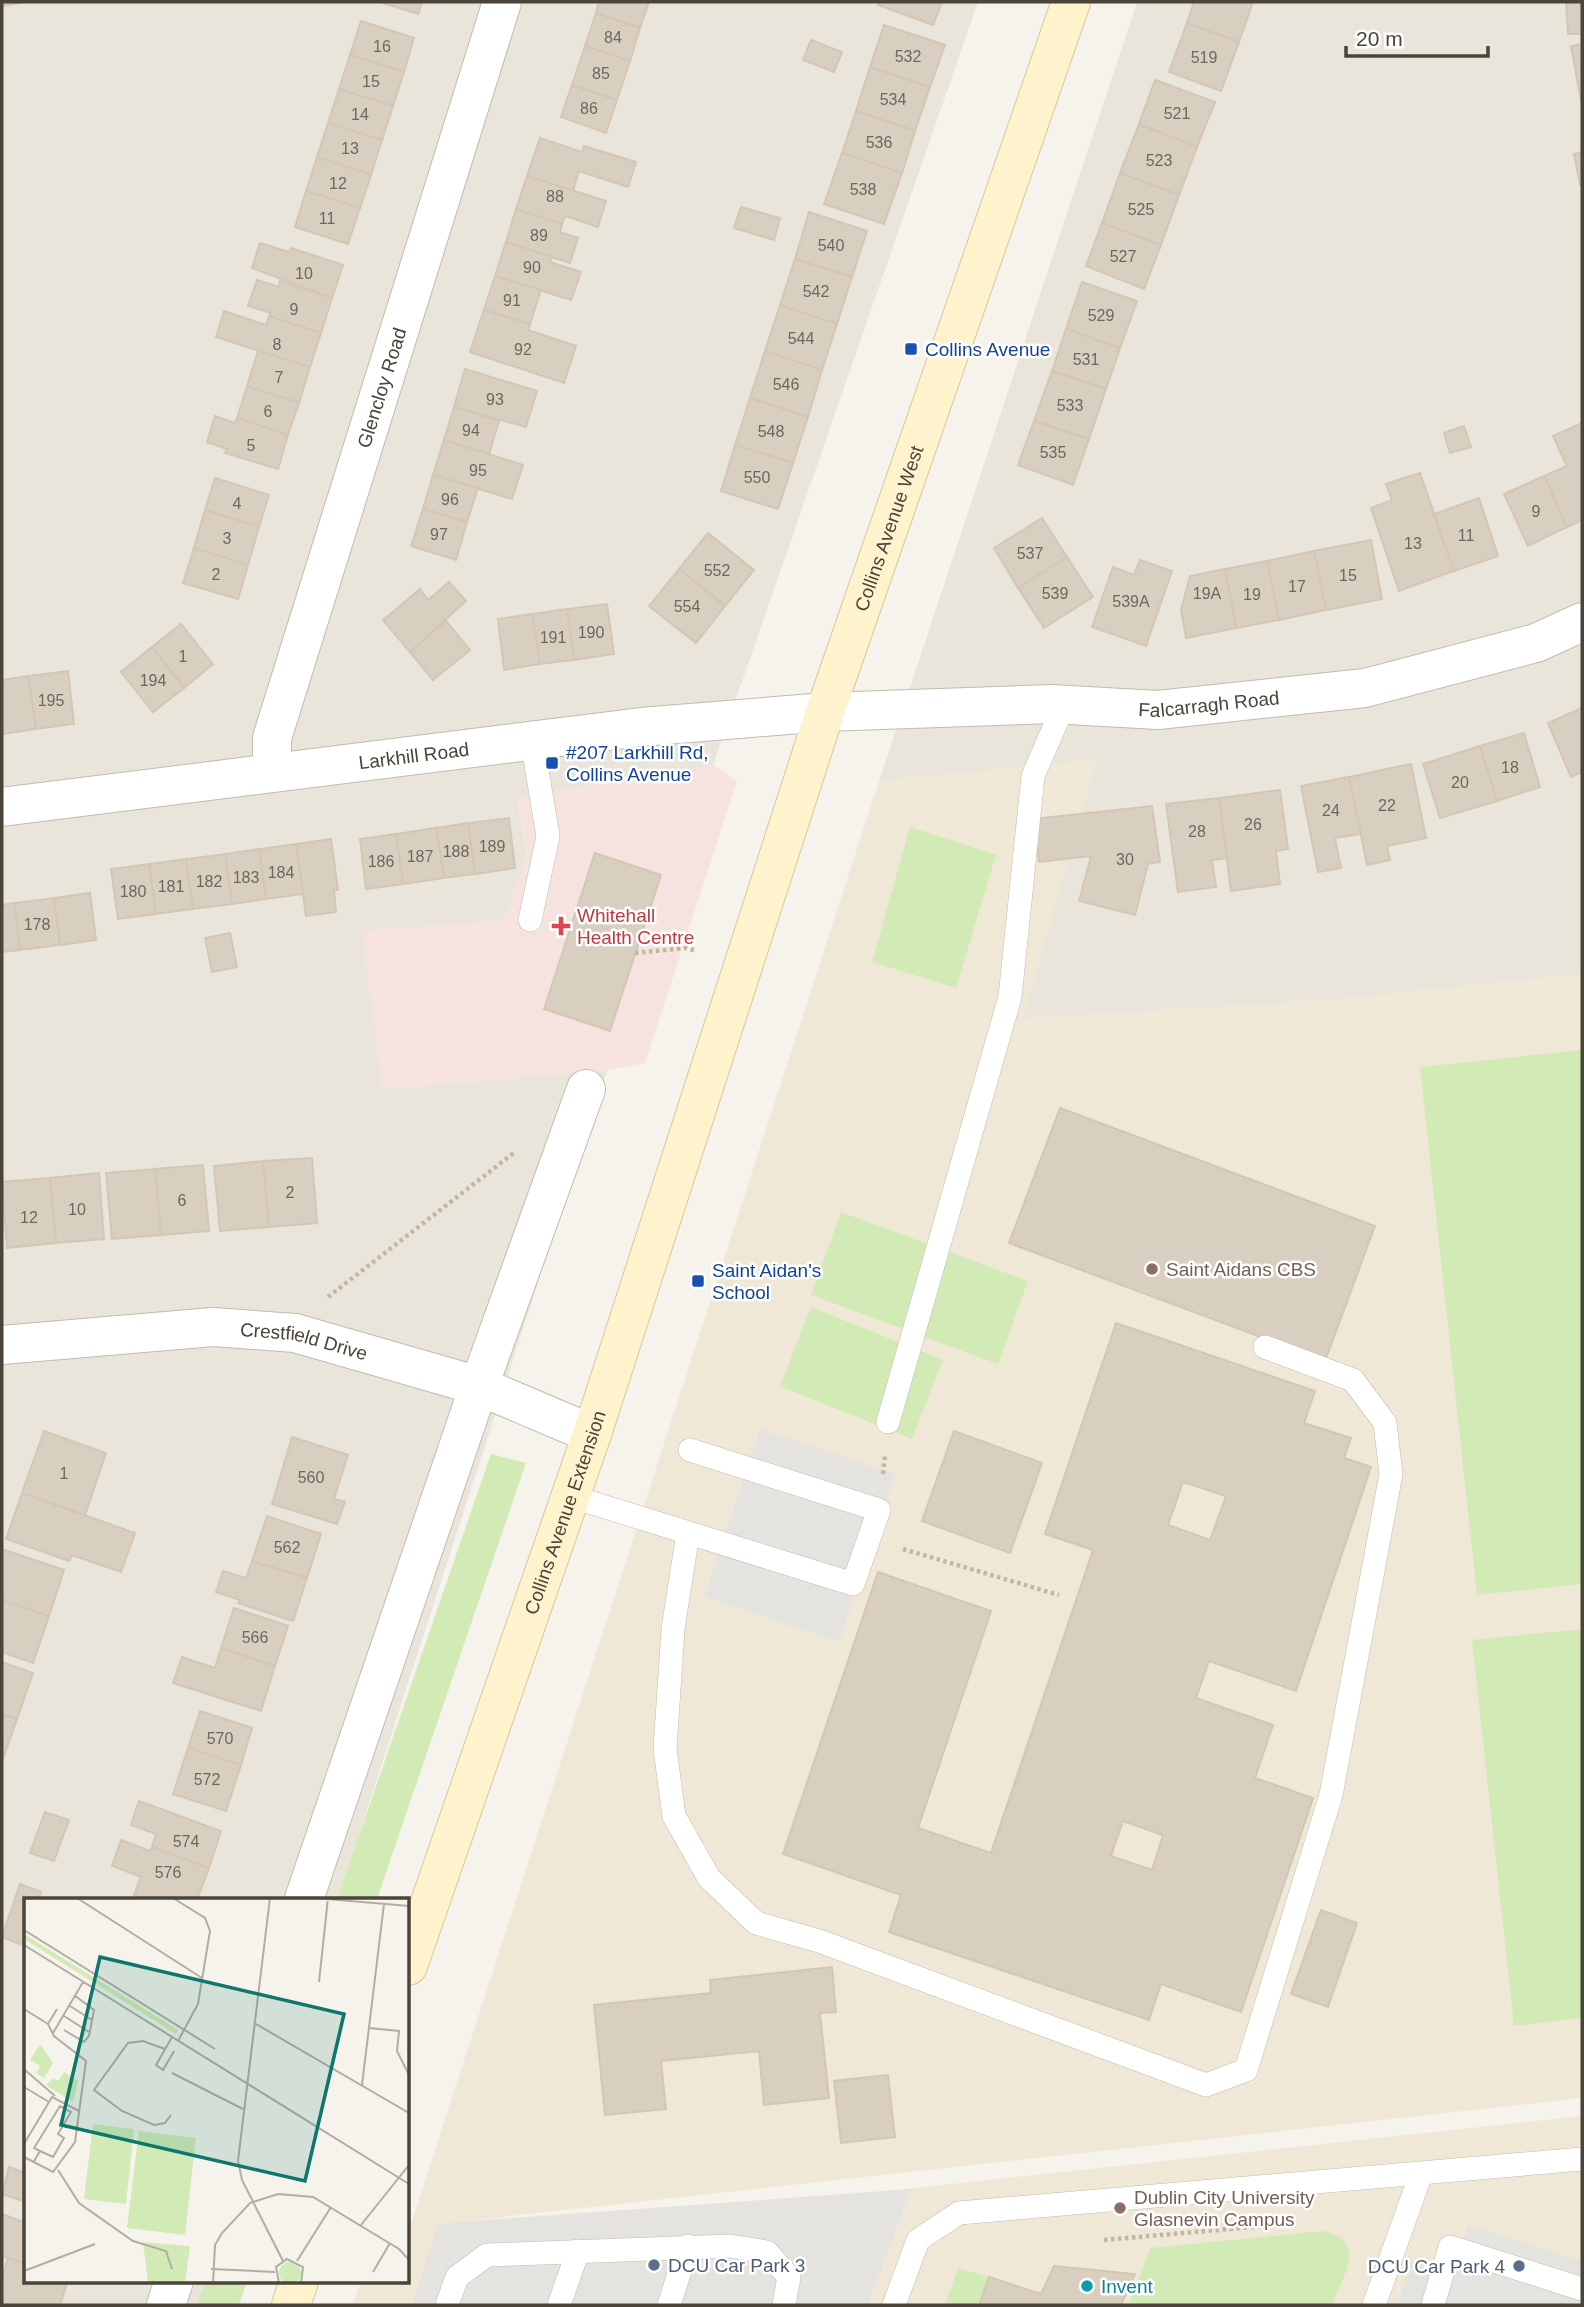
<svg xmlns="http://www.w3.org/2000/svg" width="1584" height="2307" font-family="Helvetica,sans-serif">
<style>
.residential{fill:#eae5da}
.education{fill:#efe8d6}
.medical{fill:#f6e3e0}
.green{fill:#d2eab5}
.parking{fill:#e5e3e0}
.building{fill:#d8cfc1;stroke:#d3c7b4;stroke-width:2;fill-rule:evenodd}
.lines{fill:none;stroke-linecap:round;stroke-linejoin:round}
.service-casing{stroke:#c2bbae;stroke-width:24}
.minor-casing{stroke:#c2bbae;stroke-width:40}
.secondary-casing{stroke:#d6c79b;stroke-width:40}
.path{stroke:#c4b79f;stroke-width:4.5;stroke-dasharray:3.5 3.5;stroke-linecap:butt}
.service{stroke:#fff;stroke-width:23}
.minor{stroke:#fff;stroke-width:38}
.secondary{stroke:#fff3cd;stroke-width:38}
.transit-dot{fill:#1a4fb4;stroke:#fff;stroke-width:2.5}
.health-dot{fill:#e0444e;stroke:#fff;stroke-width:2.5}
.education-dot{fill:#8d6e63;stroke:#fff;stroke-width:2.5}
.service-dot{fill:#5c6f8a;stroke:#fff;stroke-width:2.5}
.culture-dot{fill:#0f9aa8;stroke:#fff;stroke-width:2.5}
.labels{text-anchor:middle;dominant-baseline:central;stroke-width:5;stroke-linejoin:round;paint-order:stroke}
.number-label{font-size:16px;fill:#6e675b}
.transit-label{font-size:19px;fill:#164399;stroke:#fff;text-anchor:start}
.street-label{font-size:19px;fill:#4b4439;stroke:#fff}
.health-label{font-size:19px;fill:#be3a42;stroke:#fff;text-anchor:start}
.education-label{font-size:19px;fill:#785e54;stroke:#fff;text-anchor:start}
.service-label{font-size:19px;fill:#4e5e75;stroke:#fff;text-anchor:start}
.culture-label{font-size:19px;fill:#0d838f;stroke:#fff;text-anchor:start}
.inset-road{fill:none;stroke:#b2ada4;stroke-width:2}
.view{fill:#0f766e;fill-opacity:0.15;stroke:#0f766e;stroke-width:3.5}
.inset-edge{fill:none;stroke:#4b4439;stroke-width:3.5}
</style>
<rect width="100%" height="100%" fill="#f6f3ec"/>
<g class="residential">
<path d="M2 2H978L713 765 517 797 527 857 504 920 382 1089 607 1070 338 1899H26V2281H215L207 2305H2Z"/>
<path d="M1137 2H1582V974L1332 1000 1022 1019 1096 760 879 781Z"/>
</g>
<path class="education" d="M1096 759 1023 1019 1332 1000 1582 974V2098L465 2221 877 2192 1582 2116V2305H353L361 2281H408V2224H411L879 781Z"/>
<path class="medical" d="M713 765 737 781 645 1063 607 1070 382 1089 362 931 504 920 527 857 517 797Z"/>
<g class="green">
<path d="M910 827 996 855 956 988 872 962Z"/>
<path d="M1582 1050V1584L1477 1595 1420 1067Z"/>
<path d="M841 1212 1028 1281 998 1364 811 1295Z"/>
<path d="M811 1307 943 1360 912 1439 780 1386Z"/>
<path d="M491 1454 526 1463 377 1899H337Z"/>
<path d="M1582 1629V2018L1514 2026 1472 1640Z"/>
<path d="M1323 2231C1369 2240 1343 2275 1332 2305H1129L1150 2248Z"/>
<path d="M958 2268 989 2277 979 2305H945Z"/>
<path d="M206 2281H247L239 2305H197Z"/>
</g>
<g class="parking">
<path d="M760 1429 895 1474 839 1642 704 1597Z"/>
<path d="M911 2189 868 2305H412L438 2224Z"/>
<path d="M1468 2225 1582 2261V2305H1397L1412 2260 1453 2271Z"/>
</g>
<g class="building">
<path d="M2 2H26L2 6Z"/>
<path d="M380 2H422L418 14Z"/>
<path d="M599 2H649L640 28 596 13Z"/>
<path d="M880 2H942L933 25 878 5Z"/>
<path d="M1194 2H1253L1239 42 1187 23Z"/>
<path d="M1566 2H1582V34H1568Z"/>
<path d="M596 13 640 28 630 61 585 46Z"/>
<path d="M361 21 414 38 404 72 350 55Z"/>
<path d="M1187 23 1239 42 1221 91 1169 72Z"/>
<path d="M884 25 945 45 930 87 870 67Z"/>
<path d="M811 40 842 52 834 72 803 60Z"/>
<path d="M1582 44V106L1571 46Z"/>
<path d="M585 46 630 61 617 100 572 85Z"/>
<path d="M350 55 404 72 393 106 339 89Z"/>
<path d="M870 67 930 87 915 131 856 111Z"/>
<path d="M1155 80 1215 102 1197 147 1139 124Z"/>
<path d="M572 85 617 100 606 133 561 117Z"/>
<path d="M339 89 393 106 382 140 328 123Z"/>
<path d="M856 111 915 131 902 173 842 153Z"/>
<path d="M328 123 382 140 371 175 317 157Z"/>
<path d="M1139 124 1197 147 1179 195 1120 173Z"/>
<path d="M540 138 582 152 584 146 636 162 628 187 579 171 573 191 527 176Z"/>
<path d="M1582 152V185H1580L1574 154Z"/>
<path d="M842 153 902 173 884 224 824 204Z"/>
<path d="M317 157 371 175 360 208 306 191Z"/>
<path d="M1120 173 1179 195 1161 245 1102 223Z"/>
<path d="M527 176 606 201 598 227 565 216 562 224 516 209Z"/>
<path d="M306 191 360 208 348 244 295 227Z"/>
<path d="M741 207 780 218 774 240 734 228Z"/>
<path d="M516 209 562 224 560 232 578 238 570 263 506 242Z"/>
<path d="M809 212 867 231 852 277 795 259Z"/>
<path d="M1102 223 1161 245 1144 289 1086 266Z"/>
<path d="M506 242 552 257 550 262 581 272 571 300 495 276Z"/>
<path d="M260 243 289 252 291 248 343 265 332 298 252 268Z"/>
<path d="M795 259 852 277 837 324 780 305Z"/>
<path d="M495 276 541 290 530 324 484 310Z"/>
<path d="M257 280 279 287 280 281 332 298 321 333 269 316 271 313 248 306Z"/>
<path d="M1082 282 1137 301 1120 348 1066 329Z"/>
<path d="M780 305 837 324 822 370 765 351Z"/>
<path d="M484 310 530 324 528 330 576 346 564 383 470 352Z"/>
<path d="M224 311 266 325 269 316 321 333 310 367 216 337Z"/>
<path d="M1066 329 1120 348 1106 389 1052 371Z"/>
<path d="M258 351 310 367 299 403 247 386Z"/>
<path d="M765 351 822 370 808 417 750 398Z"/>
<path d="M465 369 537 391 526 427 454 407Z"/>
<path d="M1052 371 1106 389 1089 439 1034 421Z"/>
<path d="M247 386 299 403 288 435 237 418Z"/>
<path d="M750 398 808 417 793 463 735 445Z"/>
<path d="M454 407 499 421 489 454 444 440Z"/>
<path d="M215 416 235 423 237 418 288 435 278 469 225 453 227 449 207 442Z"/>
<path d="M1034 421 1089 439 1073 485 1018 465Z"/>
<path d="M1582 423V520L1567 527 1544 476 1567 466 1553 436Z"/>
<path d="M1464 426 1471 447 1450 453 1444 433Z"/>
<path d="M444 440 523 465 512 499 433 475Z"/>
<path d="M735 445 793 463 778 509 721 491Z"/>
<path d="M1420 473 1454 571 1399 591 1371 508 1392 500 1386 484Z"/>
<path d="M433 475 478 488 467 522 423 509Z"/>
<path d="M1544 476 1567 527 1528 546 1504 494Z"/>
<path d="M215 478 269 495 259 527 205 510Z"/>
<path d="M1479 498 1498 556 1454 571 1434 514Z"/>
<path d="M423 509 467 522 456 560 411 546Z"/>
<path d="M205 510 259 527 248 565 194 548Z"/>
<path d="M1042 518 1067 557 1018 588 994 548Z"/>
<path d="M708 533 754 570 725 606 679 569Z"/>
<path d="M1371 540 1382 599 1326 610 1314 551Z"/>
<path d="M194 548 248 565 238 599 183 583Z"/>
<path d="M1314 551 1326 610 1279 620 1267 561Z"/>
<path d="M1067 557 1093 597 1044 628 1018 588Z"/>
<path d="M1140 560 1172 571 1146 646 1092 627 1113 567 1134 575Z"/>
<path d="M1267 561 1279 620 1236 628 1225 569Z"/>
<path d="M679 569 725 606 696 643 649 606Z"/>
<path d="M1225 569 1236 628 1186 638 1181 610 1190 576Z"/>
<path d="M449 582 466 601 410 652 383 620 420 589 428 600Z"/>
<path d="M607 604 614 654 574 660 567 609Z"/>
<path d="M567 609 574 660 540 664 532 614Z"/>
<path d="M532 614 540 664 504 670 498 619Z"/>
<path d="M446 621 470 650 433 680 410 652Z"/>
<path d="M181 624 213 664 184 688 152 647Z"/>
<path d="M152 647 184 688 153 712 121 672Z"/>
<path d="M68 671 74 724 36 729 28 676Z"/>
<path d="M28 676 36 729 2 734V680Z"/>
<path d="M1582 708V772L1571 777 1548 723Z"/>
<path d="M1524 733 1540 787 1497 801 1480 746Z"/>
<path d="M1480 746 1497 801 1440 818 1423 764Z"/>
<path d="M1411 764 1426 838 1387 846 1390 860 1367 865 1349 777Z"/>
<path d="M1349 777 1361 834 1335 838 1341 868 1318 872 1301 786Z"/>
<path d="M1280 790 1288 849 1276 851 1280 884 1231 891 1219 798Z"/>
<path d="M1219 798 1227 858 1212 860 1216 887 1178 892 1166 804Z"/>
<path d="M1152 806 1160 862 1148 864 1135 915 1079 901 1091 856 1039 862 1034 819Z"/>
<path d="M509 818 515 868 475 874 468 823Z"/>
<path d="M468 823 475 874 444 878 436 828Z"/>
<path d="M436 828 444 878 403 884 396 834Z"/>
<path d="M396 834 403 884 366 889 360 839Z"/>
<path d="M331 839 338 890H334L336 912 306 916 296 844Z"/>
<path d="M296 844 303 894 266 899 259 849Z"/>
<path d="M259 849 266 899 232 904 225 854Z"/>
<path d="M595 853 661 875 610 1031 544 1009Z"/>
<path d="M225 854 232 904 193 909 186 859Z"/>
<path d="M186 859 193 909 156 914 149 864Z"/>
<path d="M149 864 156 914 118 919 111 869Z"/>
<path d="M90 893 96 940 60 945 54 898Z"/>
<path d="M54 898 60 945 20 950 14 903Z"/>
<path d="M14 903 20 950 2 952V905Z"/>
<path d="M230 933 237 967 212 972 205 938Z"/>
<path d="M1060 1108 1375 1226 1325 1361 1009 1243Z"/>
<path d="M312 1158 317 1223 269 1227 263 1161Z"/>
<path d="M263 1161 269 1227 220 1231 214 1166Z"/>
<path d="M203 1165 209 1231 161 1235 155 1169Z"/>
<path d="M155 1169 161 1235 112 1239 106 1173Z"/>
<path d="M99 1173 104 1239 56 1243 50 1178Z"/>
<path d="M50 1178 56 1243 7 1248 2 1182Z"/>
<path d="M1116 1323 1315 1391 1304 1423 1351 1438 1344 1458 1371 1467 1296 1691 1209 1661 1196 1698 1273 1725 1255 1778 1313 1798 1241 2012 1161 1984 1149 2020 889 1932 901 1895 783 1854 878 1572 991 1611 918 1828 991 1853 1093 1550 1045 1534ZM1183 1482 1226 1496 1210 1540 1168 1525ZM1123 1821 1163 1835 1152 1870 1111 1856Z"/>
<path d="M44 1431 106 1453 85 1515 22 1493Z"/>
<path d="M954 1431 1042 1463 1010 1553 922 1521Z"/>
<path d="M292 1437 348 1455 334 1499 345 1502 337 1524 272 1504Z"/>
<path d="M22 1493 135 1533 121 1572 72 1555 69 1561 6 1539Z"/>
<path d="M267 1516 321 1534 307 1578 252 1561Z"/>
<path d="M2 1549 64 1570 49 1616 2 1600Z"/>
<path d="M252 1561 307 1578 293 1621 238 1603 240 1600 216 1592 223 1571 246 1578Z"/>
<path d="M2 1600 49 1616 33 1663 2 1652Z"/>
<path d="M234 1608 288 1626 275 1666 221 1648Z"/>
<path d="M221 1648 275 1666 261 1711 173 1683 182 1657 215 1668Z"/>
<path d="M2 1662 33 1673 17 1719 2 1714Z"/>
<path d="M200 1711 252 1728 241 1765 188 1748Z"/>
<path d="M2 1714 17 1719 2 1762Z"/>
<path d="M188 1748 241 1765 226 1811 173 1794Z"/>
<path d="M139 1801 221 1831 209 1868 152 1847 156 1834 131 1825Z"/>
<path d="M45 1812 69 1820 54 1861 30 1853Z"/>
<path d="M121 1840 150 1851 152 1847 209 1868 197 1899H146L134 1895 141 1877 112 1866Z"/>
<path d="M20 1884 41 1892 38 1899H26V1934L22 1945 2 1937Z"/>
<path d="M1321 1910 1357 1923 1328 2007 1291 1994Z"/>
<path d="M832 1967 836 2012 820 2013 829 2098 764 2105 759 2051 661 2061 666 2109 605 2115 594 2005 711 1993 710 1980Z"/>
<path d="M888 2075 895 2137 841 2143 834 2081Z"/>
<path d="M9 2167 26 2173V2202L2 2194Z"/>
<path d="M2 2214 26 2223V2264L2 2256Z"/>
<path d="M8 2258 26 2264V2281H68L60 2305H2V2276Z"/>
<path d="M1054 2266 1135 2274 1121 2305H979L989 2277 1041 2294Z"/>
</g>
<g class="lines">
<g class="service-casing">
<g id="service">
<path d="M530 920 548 836 532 741"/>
<path d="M888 1422 1010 997 1033 776 1064 705"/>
<path d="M570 1496 853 1584 879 1510 690 1450"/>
<path d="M688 1533 673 1629 665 1749 674 1816 709 1878 756 1923 819 1941 1206 2085 1246 2070 1331 1795 1391 1474 1385 1423 1353 1380 1265 1347"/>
<path d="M447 2305 457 2277 487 2255 730 2246 767 2252 789 2277 784 2305"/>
<path d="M559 2305 578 2251"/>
<path d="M669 2305 688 2246"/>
<path d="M894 2305 918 2240 959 2213 1582 2159"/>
<path d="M1374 2305 1421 2174"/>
<path d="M1433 2305 1450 2247 1582 2289"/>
</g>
</g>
<g class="minor-casing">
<g id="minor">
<path id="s1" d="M272 773V738L502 2"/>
<path id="s2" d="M2 807 641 727 825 712 1051 704 1158 710 1365 688 1536 643 1582 622"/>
<path id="s3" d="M2 1345 213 1327 295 1333 479 1386 592 1434"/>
<path d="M304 1899 479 1386 586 1089"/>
<path d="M166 2305 174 2281"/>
</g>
</g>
<g class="secondary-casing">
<g id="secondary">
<path id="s4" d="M408 1966 592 1434 825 712 1071 2"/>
<path d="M291 2305 299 2281"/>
</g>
</g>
<g class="path">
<path d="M635 953 686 948 697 951"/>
<path d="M328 1297 515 1152"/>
<path d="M883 1474 885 1455"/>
<path d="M903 1549 1059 1595"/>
<path d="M1104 2240 1298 2223"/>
</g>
<use href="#service" class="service"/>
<use href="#minor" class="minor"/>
<use href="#secondary" class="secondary"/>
</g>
<g class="transit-dot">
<rect x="904" y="342" width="14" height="14" rx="3.5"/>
<rect x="545" y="756" width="14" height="14" rx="3.5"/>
<rect x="691" y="1274" width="14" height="14" rx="3.5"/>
</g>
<path class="health-dot" d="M557.5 915.5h7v7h7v7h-7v7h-7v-7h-7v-7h7z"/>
<g class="education-dot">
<circle cx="1152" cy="1269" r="7"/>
<circle cx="1120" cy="2208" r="7"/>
</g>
<g class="service-dot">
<circle cx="654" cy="2265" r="7"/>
<circle cx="1519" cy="2266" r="7"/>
</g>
<circle class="culture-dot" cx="1087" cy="2286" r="7"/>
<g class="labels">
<g class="number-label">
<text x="613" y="37">84</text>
<text x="382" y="46">16</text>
<text x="908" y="56">532</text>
<text x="1204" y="57">519</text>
<text x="601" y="73">85</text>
<text x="371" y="81">15</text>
<text x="893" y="99">534</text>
<text x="589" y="108">86</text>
<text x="1177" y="113">521</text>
<text x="360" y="114">14</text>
<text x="879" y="142">536</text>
<text x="350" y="148">13</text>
<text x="1159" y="160">523</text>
<text x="338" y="183">12</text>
<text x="863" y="189">538</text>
<text x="555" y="196">88</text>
<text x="1141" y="209">525</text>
<text x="327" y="218">11</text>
<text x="539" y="235">89</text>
<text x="831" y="245">540</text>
<text x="1123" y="256">527</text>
<text x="532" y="267">90</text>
<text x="304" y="273">10</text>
<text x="816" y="291">542</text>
<text x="512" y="300">91</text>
<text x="294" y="309">9</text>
<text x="1101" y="315">529</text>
<text x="801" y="338">544</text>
<text x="277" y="344">8</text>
<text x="523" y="349">92</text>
<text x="1086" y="359">531</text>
<text x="279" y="377">7</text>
<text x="786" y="384">546</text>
<text x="495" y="399">93</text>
<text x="1070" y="405">533</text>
<text x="268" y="411">6</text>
<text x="471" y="430">94</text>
<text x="771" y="431">548</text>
<text x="251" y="445">5</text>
<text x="1053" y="452">535</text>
<text x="478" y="470">95</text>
<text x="757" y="477">550</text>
<text x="450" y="499">96</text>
<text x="237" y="503">4</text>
<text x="1536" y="511">9</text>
<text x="439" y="534">97</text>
<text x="1466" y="535">11</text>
<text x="227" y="538">3</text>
<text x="1413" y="543">13</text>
<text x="1030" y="553">537</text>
<text x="717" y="570">552</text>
<text x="216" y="574">2</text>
<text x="1348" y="575">15</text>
<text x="1297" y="586">17</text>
<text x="1055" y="593">539</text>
<text x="1207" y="593">19A</text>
<text x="1252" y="594">19</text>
<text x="1131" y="601">539A</text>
<text x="687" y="606">554</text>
<text x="591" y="632">190</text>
<text x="553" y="637">191</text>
<text x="183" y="656">1</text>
<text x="153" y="680">194</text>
<text x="51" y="700">195</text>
<text x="1510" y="767">18</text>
<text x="1460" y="782">20</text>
<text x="1387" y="805">22</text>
<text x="1331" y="810">24</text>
<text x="1253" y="824">26</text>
<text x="1197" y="831">28</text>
<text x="492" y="846">189</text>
<text x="456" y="851">188</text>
<text x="420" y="856">187</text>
<text x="1125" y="859">30</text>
<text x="381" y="861">186</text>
<text x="281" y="872">184</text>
<text x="246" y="877">183</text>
<text x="209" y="881">182</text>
<text x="171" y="886">181</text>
<text x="133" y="891">180</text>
<text x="37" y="924">178</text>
<text x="290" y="1192">2</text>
<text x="182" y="1200">6</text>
<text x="77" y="1209">10</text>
<text x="29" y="1217">12</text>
<text x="64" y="1473">1</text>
<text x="311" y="1477">560</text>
<text x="287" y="1547">562</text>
<text x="255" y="1637">566</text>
<text x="220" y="1738">570</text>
<text x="207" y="1779">572</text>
<text x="186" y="1841">574</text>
<text x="168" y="1872">576</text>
</g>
<g class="transit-label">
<text x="925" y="349">Collins Avenue</text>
<text x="566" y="752">#207 Larkhill Rd,<tspan x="566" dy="22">Collins Avenue</tspan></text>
<text x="712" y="1270">Saint Aidan's<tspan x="712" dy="22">School</tspan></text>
</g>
<g class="street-label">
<text stroke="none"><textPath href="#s1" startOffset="402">Glencloy Road</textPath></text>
<text stroke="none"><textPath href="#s4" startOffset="1516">Collins Avenue West</textPath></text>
<text stroke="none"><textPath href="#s2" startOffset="1213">Falcarragh Road</textPath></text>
<text stroke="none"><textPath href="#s2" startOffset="415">Larkhill Road</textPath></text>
<text stroke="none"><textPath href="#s3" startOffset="304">Crestfield Drive</textPath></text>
<text stroke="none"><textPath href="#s4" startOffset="480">Collins Avenue Extension</textPath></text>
</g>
<g class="health-label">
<text x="577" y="915">Whitehall<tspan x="577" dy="22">Health Centre</tspan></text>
</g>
<g class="education-label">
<text x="1166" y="1269">Saint Aidans CBS</text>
<text x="1134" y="2197">Dublin City University<tspan x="1134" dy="22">Glasnevin Campus</tspan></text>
</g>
<g class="service-label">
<text x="668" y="2265">DCU Car Park 3</text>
<text x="1505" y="2266" text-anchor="end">DCU Car Park 4</text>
</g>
<g class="culture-label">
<text x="1101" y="2286">Invent</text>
</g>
</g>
<g transform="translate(24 1898)">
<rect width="385" height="385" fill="#f6f3ec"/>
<path d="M0 36 154 132 152 136 0 41ZM16 146 29 165 20 180 12 175 16 168 6 162ZM40 174 54 183 49 204 22 187 29 180 34 183ZM69 226 110 231 102 306 60 301ZM115 233 172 240 161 337 103 330ZM119 344 166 348 161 385H124ZM255 375a11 11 0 1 1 22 0a11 11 0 1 1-22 0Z" fill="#d2eab5"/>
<path class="inset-road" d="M53 0 178 80M149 0 181 20 186 33 174 106 154 143M246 0 214 263 218 282 259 363M291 0 385 8M0 32 191 151M0 47 385 286M295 84 304 0M46 108 68 122M0 111 24 126M40 118 65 134M232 126 385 215M345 130 375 133 373 153 385 177M40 132 60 144 65 138 70 112 50 97M29 135 59 84M148 139 132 167 139 172 150 153M141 151 119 143 104 145 70 192 98 213 130 227 141 225 147 217M1 172 31 198M148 175 219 211M338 187 360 6M0 189 25 204M0 246 28 199 55 213M0 259 29 274 51 244 62 163 30 138 24 126 33 111M9 265 16 253 10 250 36 208 47 214 34 236 40 240 29 259 16 253M34 272 55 305 109 343 142 353 148 371M337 327 385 267M273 363 307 309M187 371 251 374M0 373 71 346M349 374 366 345M189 385 191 347 198 335 226 305 254 296 289 299 375 351 385 362M255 385 252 369 263 361 279 369 277 385"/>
<path class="view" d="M76 59 320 116 281 283 37 227Z"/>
<rect width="385" height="385" class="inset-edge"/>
</g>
<rect width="1584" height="2307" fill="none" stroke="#4b4439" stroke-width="7"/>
<path d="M1346 46v10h142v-10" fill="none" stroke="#4b4439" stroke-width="3.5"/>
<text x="1356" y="46" font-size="21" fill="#4b4439" stroke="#ffffff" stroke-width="5" paint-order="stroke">20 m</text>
</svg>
